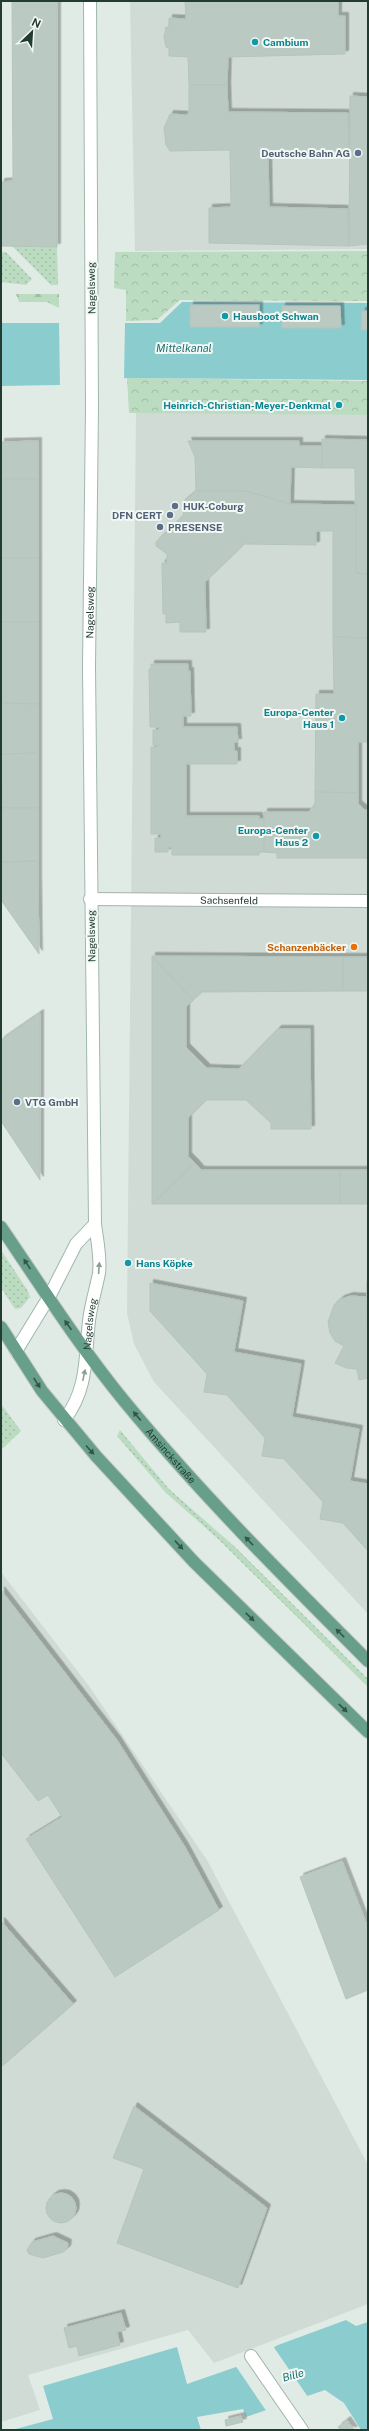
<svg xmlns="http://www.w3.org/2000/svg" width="369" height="2431" font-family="'Public Sans',sans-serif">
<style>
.built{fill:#d0dbd5}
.grass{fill:url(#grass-dots)}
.forest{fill:url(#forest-firs)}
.park{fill:url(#park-crowns)}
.water{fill:#8bcccf}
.pier{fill:#e1ebe6}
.building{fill:#bac9c1;stroke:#b4c5bc;filter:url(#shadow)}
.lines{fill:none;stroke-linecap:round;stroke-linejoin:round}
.street-casing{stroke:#a4b3ac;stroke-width:14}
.secondary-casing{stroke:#a0b7ac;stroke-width:14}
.primary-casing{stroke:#c1c8c6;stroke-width:14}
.street{stroke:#fff;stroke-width:12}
.secondary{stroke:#fff;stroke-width:12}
.primary{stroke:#679f8a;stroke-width:12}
.oneway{fill:#335548}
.oneway2{fill:#909e98}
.culture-dot{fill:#0f9aa8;stroke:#f2f8f4;stroke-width:1.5}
.service-dot{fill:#5c6f8a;stroke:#f2f8f4;stroke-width:1.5}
.food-dot{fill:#e8710a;stroke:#f2f8f4;stroke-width:1.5}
.labels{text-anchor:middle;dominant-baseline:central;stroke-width:4;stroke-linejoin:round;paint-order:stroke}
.culture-label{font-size:10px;font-weight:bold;fill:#0d838f;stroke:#f2f8f4;text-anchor:start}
.service-label{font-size:10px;font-weight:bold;fill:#4e5e75;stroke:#f2f8f4;text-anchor:start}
.street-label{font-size:10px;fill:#223c32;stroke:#f2f8f4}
.food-label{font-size:10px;font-weight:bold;fill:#c56008;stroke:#f2f8f4;text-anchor:end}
.water-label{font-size:11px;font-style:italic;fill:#1f7175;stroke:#f2f8f4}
</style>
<defs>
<pattern id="grass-dots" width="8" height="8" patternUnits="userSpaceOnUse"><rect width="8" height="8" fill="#bbdcc0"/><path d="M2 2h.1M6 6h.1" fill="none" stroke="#a0bea5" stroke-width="1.8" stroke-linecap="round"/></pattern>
<pattern id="forest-firs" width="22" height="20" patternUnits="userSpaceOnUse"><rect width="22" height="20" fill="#bbdcc0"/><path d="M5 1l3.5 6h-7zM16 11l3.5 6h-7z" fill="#a0bea5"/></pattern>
<pattern id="park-crowns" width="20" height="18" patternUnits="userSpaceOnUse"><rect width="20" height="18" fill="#bbdcc0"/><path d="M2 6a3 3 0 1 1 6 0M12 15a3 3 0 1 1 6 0" fill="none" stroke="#a0bea5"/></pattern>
<filter id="shadow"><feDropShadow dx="3.5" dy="-3.5" stdDeviation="0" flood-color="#0004"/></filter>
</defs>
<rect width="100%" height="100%" fill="#e1ebe6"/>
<g class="built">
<path d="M130 1H368V249L135 251Z"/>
<path d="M136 411 368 415V1614L154 1382 134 1344 127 1313Z"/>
<path d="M1 1572 89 1686 207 1860 368 2165V2304L214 2363 188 2330 28 2375 40 2410 1 2422Z"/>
</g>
<g class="grass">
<path d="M12 246 57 247 58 285H51Z"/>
<path d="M1 252H6L32 279 26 285 1 282Z"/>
<path d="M1 1250 28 1291 30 1297 21 1308 15 1309 1 1288Z"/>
<path d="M1 1404 21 1431 1 1450Z"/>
<path d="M120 1430 169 1489 234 1546 368 1679V1687L217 1538 165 1492 117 1436Z"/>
</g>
<path class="forest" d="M16 294H59V308L47 302H19Z"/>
<g class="park">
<path d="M368 251V301L180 300 157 320 126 321V290L114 288 115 252Z"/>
<path d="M127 378 368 381V415L129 413Z"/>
</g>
<g class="water">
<path d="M182 302 368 303V380L127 378 58 385 1 386V323H160Z"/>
<path d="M346 2320 356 2326 368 2322V2430H361L344 2403 325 2390 246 2417 243 2409 197 2417 201 2430H12L53 2419 43 2386 177 2347 187 2384 236 2367 278 2345Z"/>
</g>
<g class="pier">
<path d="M59 321H125L124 380 60 387Z"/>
<path d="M273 2346 308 2397 267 2412 235 2365Z"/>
</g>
<g class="building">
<path d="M12 1H57V247L1 246V182L13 181Z"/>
<path d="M185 1H338V16H345V54L228 57 227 85H189L188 57 169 56V48L166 47 164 37 166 27H169V18L186 19Z"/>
<path d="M189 85H227L228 112 348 113 349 152H268L269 207 348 209 349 246 209 243V208L231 207 230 150 170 151 166 145 164 128 170 114 187 115 189 112Z"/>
<path d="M350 96 368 97V244L349 246Z"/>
<rect x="190" y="305" width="69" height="22"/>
<path d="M282 306H340L341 328H282Z"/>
<path d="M362 311H368V330H361Z"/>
<path d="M322 439 368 440V574L356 573 355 468H322Z"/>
<path d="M38 441V479H1V442Z"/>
<path d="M188 441H299V446H322V468L291 467 290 504 246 491H196L195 457Z"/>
<rect x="1" y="479" width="37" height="79"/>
<path d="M196 491H246L290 504 356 505V573L368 574V638L333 637V531H316V545L244 544 205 582 206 632H180V622L166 623V614H163L162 563H167V554L156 546V542L184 515 182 503Z"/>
<rect x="1" y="558" width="37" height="64"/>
<path d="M1 622H38V704L1 703Z"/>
<path d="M333 637 368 638V742H358V793L315 792 316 694H334Z"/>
<path d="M151 664H188V671H190L191 716H183V727H237L238 742H234V751H237V764H186V816H259V819H264V852H259V855H172V847H168V852H155V838H161V834H151V747H158V745H153V730H159V727H150L149 669H151Z"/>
<path d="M1 703 38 704V753L1 754Z"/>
<path d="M38 753V808H2L1 754Z"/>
<path d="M315 792 358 793V804L365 810H368V858H277V853L264 852V812H309L315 803Z"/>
<path d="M2 808H38V861L2 862Z"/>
<path d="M38 861V879L39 954 1 900 2 862Z"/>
<path d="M152 956 193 1000 186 1007V1047L207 1068 239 1069 278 1029H310L311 1129H271V1123L246 1100H206L188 1118V1156L195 1163 152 1204Z"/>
<path d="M152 956 343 957V991L202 992 193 1000Z"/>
<rect x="343" y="957" width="25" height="34"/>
<path d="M40 1013V1180L1 1121V1040Z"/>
<path d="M195 1163 201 1170H340V1204H152Z"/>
<rect x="340" y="1170" width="28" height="34"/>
<path d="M367 1281 368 1378 359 1380 357 1369 346 1368 335 1363 344 1346 335 1341 330 1333 328 1322 334 1305 341 1299 350 1296 367 1297Z"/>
<path d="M150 1283 243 1301 234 1352 301 1364 292 1417 359 1429 350 1481 368 1484V1551L343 1523 320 1519 323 1502 284 1459 262 1456 265 1438 227 1395 204 1392 207 1374 150 1311Z"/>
<path d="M1 1590 117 1740 185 1847 219 1910 115 1977 26 1839 62 1817 48 1795 38 1801 1 1753Z"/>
<path d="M342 1861 368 1928V1990L346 1999 300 1877Z"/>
<path d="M1 1921 73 2004 1 2067Z"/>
<path d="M134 2106 267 2208 238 2288 117 2243 144 2169 113 2158Z"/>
<circle cx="61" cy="2208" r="15"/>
<path d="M53 2236 68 2243 67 2249 63 2252 43 2258 29 2254 27 2250 32 2242Z"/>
<path d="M121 2313 126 2330 117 2332 120 2345 79 2356 77 2346 69 2348 64 2328Z"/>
<path d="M241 2416 243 2422 226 2426 225 2420Z"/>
<path d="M347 2420 354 2430H341L338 2427Z"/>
</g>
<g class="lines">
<g class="street-casing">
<g id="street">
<path id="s1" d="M90 899 368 901"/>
<path d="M251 2356 302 2430"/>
</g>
</g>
<g class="secondary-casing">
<g id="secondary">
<path d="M16 1351 49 1297 76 1244 95 1224"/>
<path id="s2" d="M64 1420C88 1390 85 1357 89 1321 91 1304 96 1289 99 1273 101 1257 97 1240 95 1224L89 667 92 408 90 1"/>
</g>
</g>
<g class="primary-casing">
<g id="primary">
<path id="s3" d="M1 1227C41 1286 80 1347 125 1402 201 1494 284 1577 368 1661"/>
<path d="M1 1327 42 1391 96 1456 194 1562 368 1732"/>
</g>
</g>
<use href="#street" class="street"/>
<use href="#secondary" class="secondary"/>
<use href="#primary" class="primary"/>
</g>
<defs><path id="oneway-solid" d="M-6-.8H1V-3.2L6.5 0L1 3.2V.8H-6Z"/></defs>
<g class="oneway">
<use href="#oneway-solid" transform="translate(27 1264) rotate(-124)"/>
<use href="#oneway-solid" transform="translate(68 1325) rotate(-125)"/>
<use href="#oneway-solid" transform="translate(37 1383) rotate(57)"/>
<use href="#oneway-solid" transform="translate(137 1416) rotate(-130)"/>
<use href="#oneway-solid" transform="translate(90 1450) rotate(48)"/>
<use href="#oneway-solid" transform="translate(249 1541) rotate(-134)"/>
<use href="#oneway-solid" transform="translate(179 1545) rotate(47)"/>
<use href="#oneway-solid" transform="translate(250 1617) rotate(44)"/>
<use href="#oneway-solid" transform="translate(340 1633) rotate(-135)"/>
<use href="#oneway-solid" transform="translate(343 1708) rotate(44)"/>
</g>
<g class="oneway2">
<use href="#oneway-solid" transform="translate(99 1268) rotate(-86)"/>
<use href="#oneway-solid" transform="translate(84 1375) rotate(-78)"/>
</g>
<g class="culture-dot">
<circle cx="255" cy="42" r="4"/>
<circle cx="225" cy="316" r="4"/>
<circle cx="339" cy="405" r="4"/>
<circle cx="342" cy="718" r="4"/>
<circle cx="316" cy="836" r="4"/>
<circle cx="128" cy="1263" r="4"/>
</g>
<g class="service-dot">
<circle cx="358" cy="153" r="4"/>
<circle cx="175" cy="506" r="4"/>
<circle cx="170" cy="515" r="4"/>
<circle cx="160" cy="527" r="4"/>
<circle cx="17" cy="1102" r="4"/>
</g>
<circle class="food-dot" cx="354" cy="947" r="4"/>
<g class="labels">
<g class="culture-label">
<text x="263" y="42">Cambium</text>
<text x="233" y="316">Hausboot Schwan</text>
<text x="331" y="405" text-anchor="end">Heinrich-Christian-Meyer-Denkmal</text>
<text x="334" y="712" text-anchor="end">Europa-Center<tspan x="334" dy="12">Haus 1</tspan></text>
<text x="308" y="830" text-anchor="end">Europa-Center<tspan x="308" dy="12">Haus 2</tspan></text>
<text x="136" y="1263">Hans Köpke</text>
</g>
<g class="service-label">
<text x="350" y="153" text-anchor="end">Deutsche Bahn AG</text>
<text x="183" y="506">HUK-Coburg</text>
<text x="162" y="515" text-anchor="end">DFN CERT</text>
<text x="168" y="527">PRESENSE</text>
<text x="25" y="1102">VTG GmbH</text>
</g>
<g class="street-label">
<text transform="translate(91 288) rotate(-91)">Nagelsweg</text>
<text stroke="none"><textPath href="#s2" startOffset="814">Nagelsweg</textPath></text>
<text stroke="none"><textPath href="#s1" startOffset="139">Sachsenfeld</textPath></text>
<text transform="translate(91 936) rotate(-91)">Nagelsweg</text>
<text stroke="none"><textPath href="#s2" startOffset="101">Nagelsweg</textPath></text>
<text stroke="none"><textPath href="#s3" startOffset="285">Amsinckstraße</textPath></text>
</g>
<g class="food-label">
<text x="346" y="947">Schanzenbäcker</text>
</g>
<g class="water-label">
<text x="184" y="348">Mittelkanal</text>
<text transform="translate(293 2375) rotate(-15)">Bille</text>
</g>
</g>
<rect width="369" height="2431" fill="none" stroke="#223c32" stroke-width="4"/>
<g transform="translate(32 32) rotate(25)" stroke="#f2f8f4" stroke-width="3" paint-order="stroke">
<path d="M0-3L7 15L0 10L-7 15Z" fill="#223c32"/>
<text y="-6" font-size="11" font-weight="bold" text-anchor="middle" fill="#223c32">N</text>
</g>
</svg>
